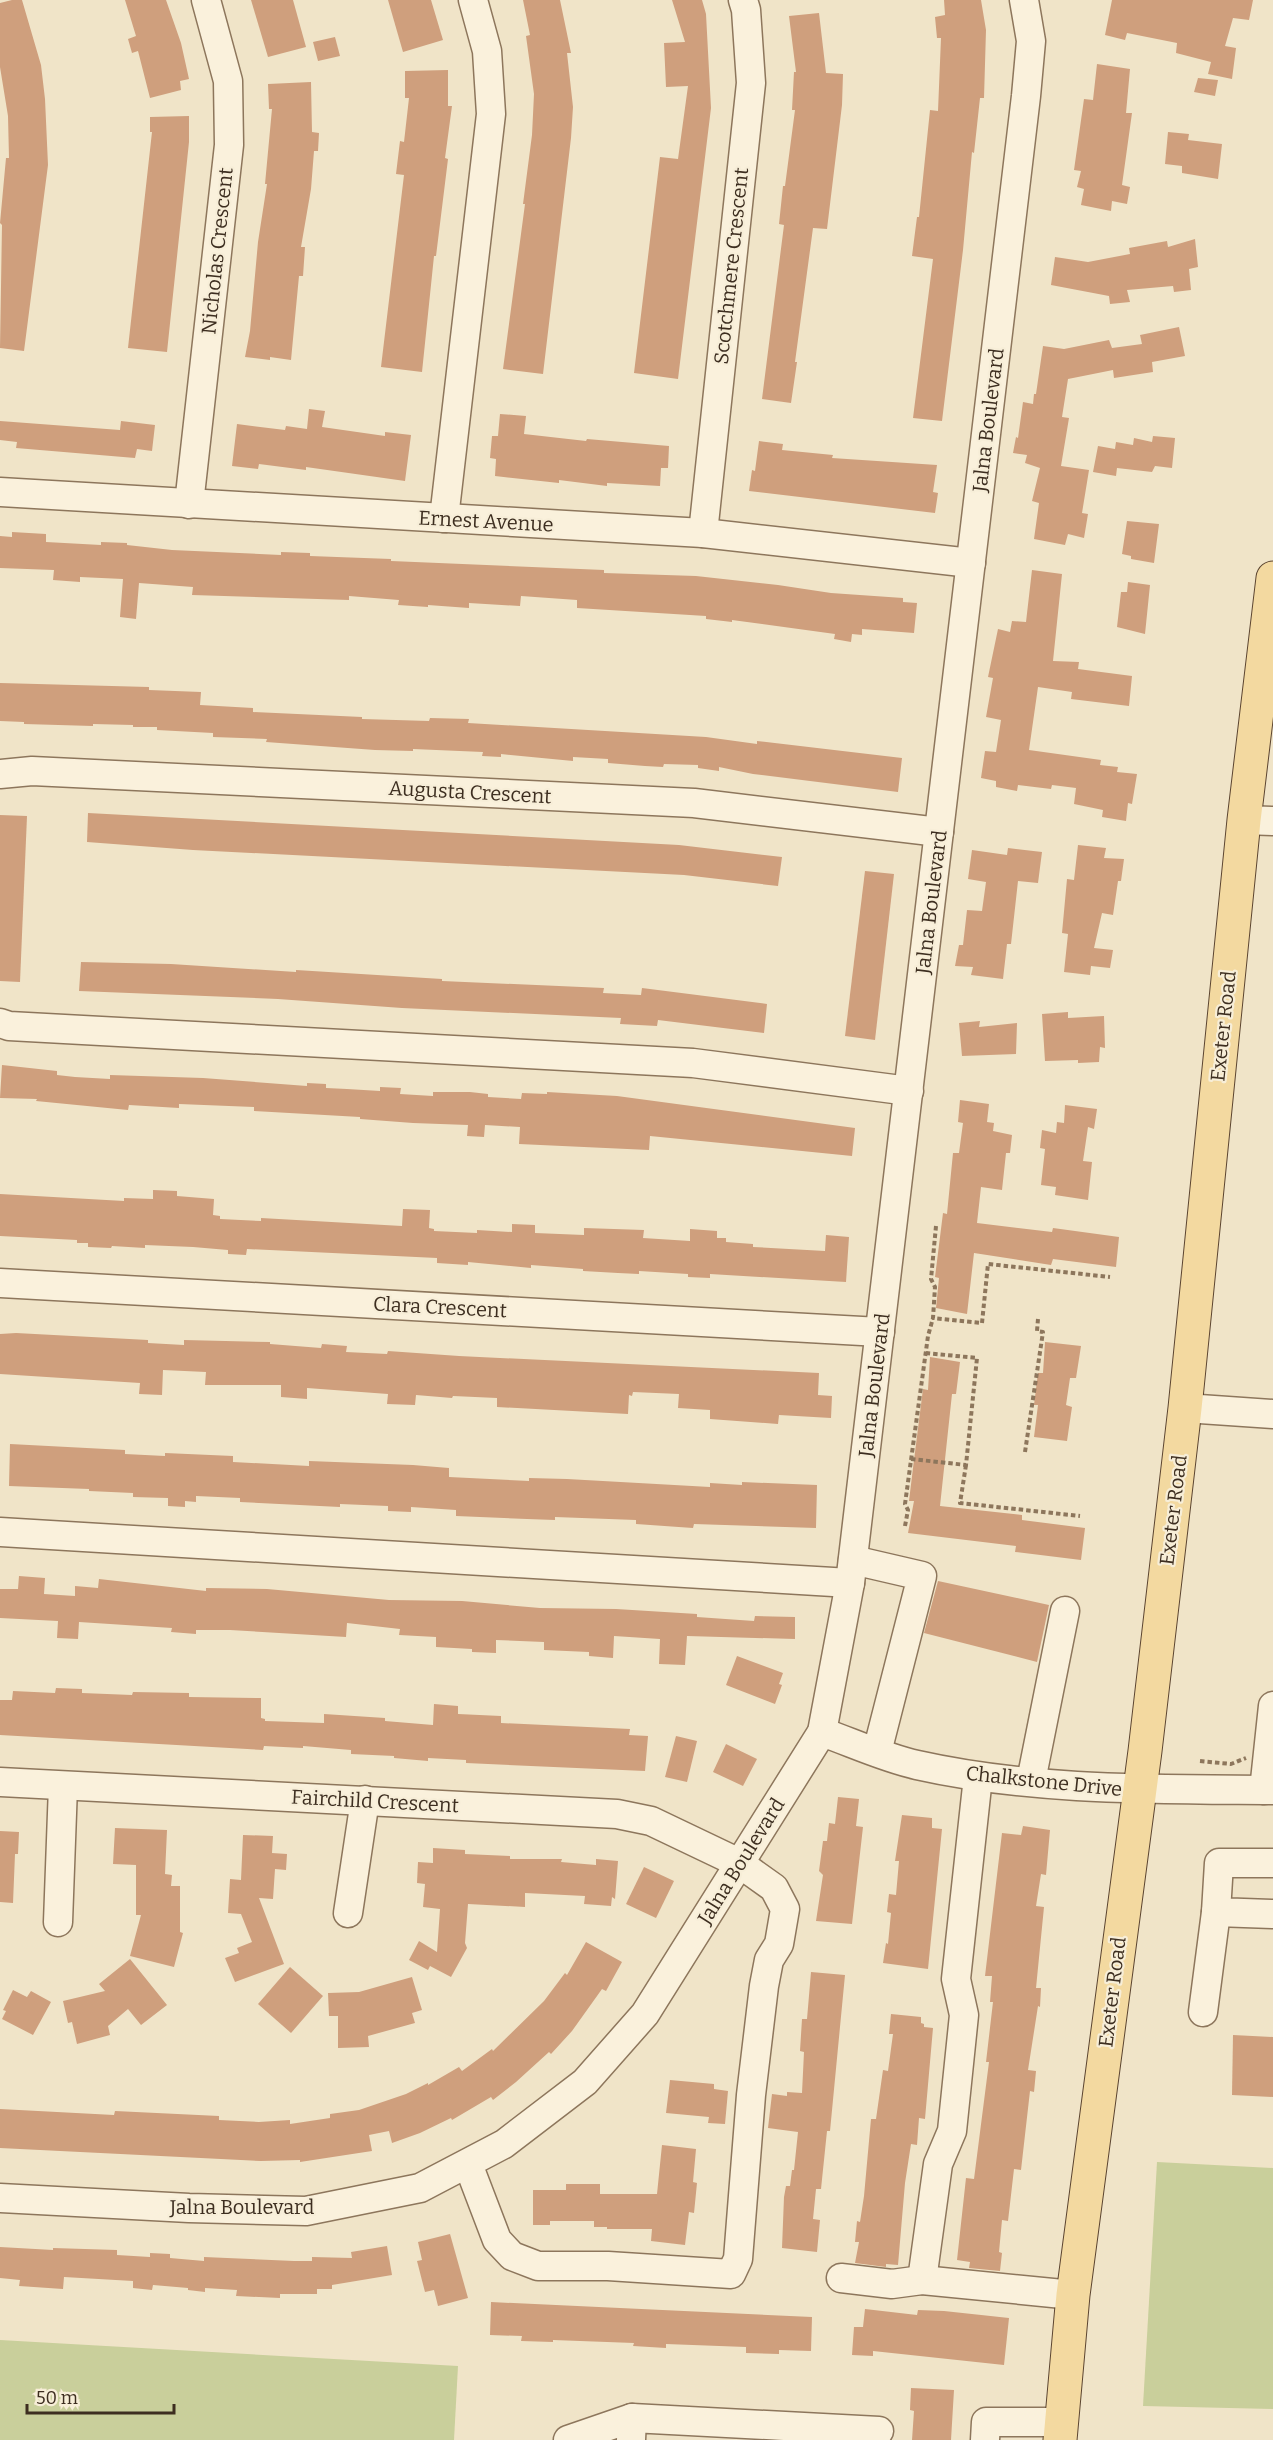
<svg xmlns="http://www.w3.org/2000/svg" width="1273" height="2440" font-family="Bitter,serif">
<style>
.green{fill:#c9cf9b}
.building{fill:#cf9f7d}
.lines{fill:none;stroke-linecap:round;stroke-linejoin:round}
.minor-casing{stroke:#8d765c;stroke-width:31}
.major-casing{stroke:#5b4430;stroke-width:35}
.path{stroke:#8d765c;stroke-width:4;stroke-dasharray:4.5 3;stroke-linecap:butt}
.minor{stroke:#faf1dc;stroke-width:28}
.major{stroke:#f3d9a0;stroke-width:33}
.labels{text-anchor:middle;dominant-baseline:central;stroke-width:4.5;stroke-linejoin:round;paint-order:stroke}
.street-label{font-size:20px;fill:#3d2e20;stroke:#f7eed8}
</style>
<rect width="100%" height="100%" fill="#f0e4c8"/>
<g class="green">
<path d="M1157 2162 1273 2168V2409L1143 2406Z"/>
<path d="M0 2340 458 2366 454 2440H0Z"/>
</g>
<g class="building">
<path d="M12 0H22L41 65 45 99 48 165 24 351 0 348 2 225 0 223 6 158H9L8 116 0 67V3Z"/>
<path d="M125 0H166L181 43 189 79 180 81 181 90 150 98 138 51 132 53 128 39 136 36Z"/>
<path d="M251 0H293L306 47 268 57Z"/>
<path d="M388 0H431L443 40 403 52Z"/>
<path d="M523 0H560L571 53H567L573 107 571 138 543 374 503 369 525 204H523L532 135 534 94 526 36 530 35Z"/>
<path d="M672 0H702L706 14 711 108 678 379 634 373 660 157 678 159 688 86 666 87 664 43 685 42Z"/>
<path d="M944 0H981L986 30 984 98H980L974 153 972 152 963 250 942 421 913 418 933 259 912 256 917 217H919L930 110 938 111 941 38H937L935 17 945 15Z"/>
<path d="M1112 0H1253L1249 20 1233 18 1225 46 1236 48 1232 79 1208 74 1211 62 1176 53 1177 43 1127 33 1125 40 1105 35Z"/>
<path d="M819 13 826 73 843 74 842 105 827 229 813 228 795 362H797L791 403 762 399 784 225 779 224 783 186H785L795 110H792L794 72H796L789 16Z"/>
<path d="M335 37 340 56 318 61 313 42Z"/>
<path d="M1097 64 1130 69 1126 113H1132L1122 185 1130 187 1127 204 1112 201 1111 211 1081 205 1084 189 1077 187 1081 171 1074 170 1084 99 1093 100Z"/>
<path d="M448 70V106H452L445 158 448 159 436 256H434L422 372 381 367 404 175 396 174 400 141 404 142 409 98H405V71Z"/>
<path d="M1198 78 1218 80 1215 96 1194 92Z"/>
<path d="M311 82 312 132 319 133 318 151H314L311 189 301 247H305L303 276H299L291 360 270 357V360L245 357 250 331 258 242 267 184H265L272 109H269L268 84Z"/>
<path d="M189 116V142L167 352 128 348 152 132H150V117Z"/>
<path d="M1168 132 1189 134 1188 140 1222 144 1218 179 1182 173V166L1165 164Z"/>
<path d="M1195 239 1198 267 1189 269 1191 290 1174 292 1173 286 1127 290 1130 302 1110 304 1109 296 1051 285 1055 257 1088 262 1130 254 1129 248 1167 241 1168 247Z"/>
<path d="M1179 327 1185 356 1152 362 1153 372 1114 378 1113 370 1068 379 1062 417 1069 418 1061 466 1089 470 1082 513 1088 514 1084 538 1068 534 1065 545 1034 539 1039 503 1032 501 1040 468 1025 463 1027 455 1013 453 1016 437 1018 438 1023 402 1033 404 1034 394H1036L1043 346 1064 349 1109 340 1112 348 1142 344 1140 335Z"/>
<path d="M309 409 325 411 322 427 385 436V432L411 435 405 481 306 467V470L259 464 258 469 232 466 237 424 285 430 286 426 307 429Z"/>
<path d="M500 414 526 416 524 434 586 441 587 439 669 446 668 468H661L660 486 607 483V486L559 480V483L495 476 496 459 490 458 492 436H498Z"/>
<path d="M0 421 120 430 121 421 155 425 152 451 137 449 135 458 16 448 17 442 0 440Z"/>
<path d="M1153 436 1175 438 1172 468 1155 466 1152 472 1117 468 1116 476 1093 472 1098 446 1115 449 1116 442 1133 445 1134 438 1152 442Z"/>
<path d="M759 441 783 444 782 450 833 455 832 458 937 465 933 492 938 493 935 513 749 491 752 470 755 471Z"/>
<path d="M1127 521 1159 524 1154 563 1131 559V556L1122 554Z"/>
<path d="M12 532 46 534V542L101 545V542L127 543V545L172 550 281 555V552L310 553V556L391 559V561L604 570V573L696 576 778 585 831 593 903 598V602L917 603 914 633 862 629V635L852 634 851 642 834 639 835 634 732 620V622L706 619V616L577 608V600L521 596 520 606 469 603V608L428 605V607L398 605 399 600 349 596V600L192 595 193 587 139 583 136 619 120 617 123 579 80 577V582L53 580 54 570 0 568V536L12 537Z"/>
<path d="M1032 570 1062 574 1053 661 1079 662 1078 669 1132 676 1129 706 1071 699 1072 692 1038 687 1029 750 1101 760 1100 765 1118 767 1117 772 1137 774 1132 804 1128 803 1126 821 1102 817 1103 810 1074 804 1076 788 1052 785 1051 789 1018 785 1017 791 996 787V781L981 778 985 751 996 752 1001 720 986 717 993 678 988 677 998 629 1010 632 1012 621 1026 622Z"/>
<path d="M1128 582 1150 585 1145 634 1117 627 1121 592H1127Z"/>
<path d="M0 683 149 687V690L201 692 200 705 253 708V712L362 717V719L429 721 430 718 469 719 468 723 706 737 757 744V741L902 758 898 792 753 774 719 767V771L698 768V765L664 764 663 767 645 766 608 763V759L573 757V761L501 754V757L482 756 483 752 413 749V751L375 750 266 742 267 739 213 737V733L157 730V727H133V725L93 724V726L24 724V722L0 721Z"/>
<path d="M88 813 679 845 782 857 778 886 684 875 193 850 87 842Z"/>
<path d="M0 815 27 816 20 982 0 981Z"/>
<path d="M1078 845 1106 848 1104 858 1124 859 1121 881H1118L1113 915 1102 913 1094 948 1113 950 1110 968 1091 966 1090 975 1064 972 1068 934 1062 933 1067 879 1074 880Z"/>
<path d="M1008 848 1042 852 1038 883 1018 881 1011 944H1007L1003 979 971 975 973 967 955 966 959 945H963L967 910 982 911 986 882 968 879 972 850 1007 855Z"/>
<path d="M865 871 894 874 875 1040 845 1036Z"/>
<path d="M81 962 171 964 296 972V970L442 979V981L604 988 603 993 641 995 642 988 767 1004 764 1033 658 1020 657 1026 620 1024 621 1018 402 1008 278 999 79 991Z"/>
<path d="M1068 1012V1018L1104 1016 1105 1048 1100 1047 1099 1062 1078 1063V1060L1045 1061 1042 1014Z"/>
<path d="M980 1021 979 1027 1017 1023 1016 1054 962 1056 959 1023Z"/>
<path d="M2 1065 57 1071V1075L75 1077 110 1079V1075L203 1078 307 1086V1083L326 1084V1088L347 1089 380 1091V1087L401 1088 400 1094 433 1096V1092H470L488 1094V1097L521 1099 522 1093 547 1094V1092L617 1096 855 1128 852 1156 650 1136 649 1150 519 1144 520 1127 485 1125 484 1137 467 1136 468 1125 413 1123 360 1119V1117L254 1111V1107L179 1104V1108L129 1105 128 1110 36 1101 37 1099 0 1098Z"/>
<path d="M960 1100 989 1104 987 1122 994 1123 993 1131 1012 1135 1010 1153H1006L1002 1190 981 1187 977 1223 1052 1232 1053 1228 1119 1237 1116 1267 1053 1259 1051 1265 974 1253 967 1314 936 1308 939 1278 935 1277 943 1213 947 1214 953 1153H959L963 1123 958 1122Z"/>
<path d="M1065 1105 1097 1109 1094 1129 1088 1127 1083 1161 1092 1162 1088 1200 1055 1195 1056 1187 1041 1185 1045 1149 1040 1148 1042 1130 1056 1133 1057 1122 1064 1123Z"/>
<path d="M153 1190 177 1191V1196L214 1199 213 1215 220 1216V1219L261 1221V1218L402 1226 403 1209 430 1210 429 1228 434 1229V1231L477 1233V1230L512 1232V1224L535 1225V1233L584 1235V1228L644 1230 643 1238 690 1241V1229L717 1231V1238H726V1242L753 1244V1247L825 1251 826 1235 849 1237 846 1282 710 1274V1278L688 1277V1274L639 1271V1274L618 1273 583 1271V1269L531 1265V1268L468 1262V1265L437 1263V1258L247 1249 246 1255 228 1254V1250L193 1247 145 1245V1248L112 1246 111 1248 88 1247V1243H77V1240L0 1236V1194L124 1201V1198L153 1199Z"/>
<path d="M16 1333 148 1340V1343L184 1345V1340L270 1342V1344L321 1348 322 1344 347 1346 346 1352 387 1354 388 1351 459 1356 819 1373 818 1395 832 1396 831 1418 779 1415 778 1424 710 1419V1410L678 1408 679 1394 633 1392 632 1396 629 1395 628 1414 497 1407V1398L453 1396 452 1398 416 1395 415 1405 387 1404 388 1394 307 1388V1399L281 1397V1385H205L206 1372 163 1370 162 1395 139 1394 140 1383 0 1374V1334Z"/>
<path d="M1045 1342 1081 1346 1076 1378H1070L1066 1405 1072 1407 1067 1441 1034 1437 1038 1405H1034L1038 1373H1043Z"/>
<path d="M930 1357 960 1362 956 1394H952L940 1506 1022 1515V1520L1085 1528 1081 1560 1015 1552 1016 1546 908 1533 914 1501H909L913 1468 923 1389 928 1390Z"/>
<path d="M10 1444 125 1450V1454L165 1456V1453L233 1456V1462L309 1466V1461L413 1465 449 1468V1477L529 1481V1478L567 1479 710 1487V1483L742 1485V1482L817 1485 816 1528 694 1524 693 1528 636 1524V1520L555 1517V1520L527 1519 456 1516V1510L411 1507V1512L388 1511V1506L340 1504V1507L240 1502V1498L196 1496V1502L185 1501V1507L168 1506V1498L133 1497V1493L89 1491V1489L9 1486Z"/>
<path d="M19 1576 45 1578 44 1594 75 1596V1586L98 1588 99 1579 206 1591V1588L267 1589 389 1600 462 1601 540 1608 616 1609 697 1614V1617L754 1621 755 1616 795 1617V1639L687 1636 685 1665 659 1664 660 1639 614 1636 613 1658 589 1656V1652L544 1650V1642L496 1640V1653L472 1652V1649L436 1647V1637L399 1635 400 1629 347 1623 346 1637 230 1630H196V1634L171 1632 172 1628 79 1622 78 1639 57 1638 58 1621 0 1618V1589H18Z"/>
<path d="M938 1581 1049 1605 1037 1662 924 1633Z"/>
<path d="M737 1656 783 1673 779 1684 782 1685 775 1704 726 1685Z"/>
<path d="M56 1688 82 1689V1693L132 1695 133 1692 189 1693V1697L261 1698V1718L265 1719V1721L324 1723V1714L385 1718V1721L433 1725 434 1704 458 1706V1714L501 1716V1723L630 1729 629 1735 648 1736 645 1771 466 1763V1760L428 1758V1761L394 1758V1756L351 1754V1750L303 1746V1748L264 1746 263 1750 0 1735V1700H12L13 1691 55 1693Z"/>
<path d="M676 1736 697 1741 687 1782 665 1777Z"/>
<path d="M726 1744 757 1759 743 1786 713 1772Z"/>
<path d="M838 1797 859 1799 856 1826 863 1827 852 1924 816 1921 823 1875 819 1871 823 1841H827L829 1823 835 1824Z"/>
<path d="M902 1815 932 1818V1828L942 1829 928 1969 883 1963 886 1943 888 1944 891 1913 887 1912 889 1894 896 1895 899 1861H895Z"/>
<path d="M1023 1826 1050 1830 1046 1875 1041 1874 1036 1906 1044 1907 1036 1988H1041L1040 2007 1038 2006 1028 2070 1036 2071 1034 2092 1030 2091 1021 2170 1014 2169 1008 2221 1002 2220 999 2252 1002 2253 1000 2271 969 2268 970 2262 957 2260 966 2178 974 2179 989 2062H986L993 2002H990L992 1976H985L1002 1833 1021 1835Z"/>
<path d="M115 1828 167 1830 165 1874 172 1875 171 1886H180V1932L183 1933 174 1967 130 1956 141 1915H136V1865L113 1864Z"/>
<path d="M0 1831 19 1832 18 1854H15L13 1903 0 1902Z"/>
<path d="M243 1835 273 1836 272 1853 287 1854 286 1870 275 1869 273 1899 259 1898 284 1964 235 1982 225 1958 239 1953 237 1948 252 1942 241 1914 228 1913 230 1879 241 1880Z"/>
<path d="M433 1848 465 1850V1854L510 1856V1859H562L561 1862 596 1865V1859L618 1861 615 1899 612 1897 611 1906 584 1904 585 1896 525 1893V1907L468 1904 465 1943 467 1948 451 1977 430 1966 428 1970 409 1960 419 1941 437 1952 440 1909 423 1907 425 1884 417 1883 418 1862 433 1863Z"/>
<path d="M644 1867 674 1881 656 1918 626 1904Z"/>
<path d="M586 1942 622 1962 606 1991 602 1989 572 2031 551 2054 549 2052 516 2082 493 2100 491 2097 452 2120 451 2118 420 2133 392 2143 389 2131 369 2135 372 2151 300 2162V2160L261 2161 0 2148V2109L114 2115 115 2111 219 2116V2120L259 2122 290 2120V2124L330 2118V2114L359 2110 406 2094 428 2083V2085L459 2067 462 2071 492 2049 493 2051 544 2001 565 1973 567 1975Z"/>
<path d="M130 1959 167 2005 141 2025 128 2009 108 2026 110 2035 77 2044 72 2022 68 2023 63 2001 105 1991 99 1984Z"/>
<path d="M290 1967 323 1996 291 2033 258 2004Z"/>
<path d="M811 1972 845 1975 830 2131H827L821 2189H816L813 2219 820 2220 817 2252 782 2248 784 2197 786 2186H790L792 2170H794L798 2132 768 2128 772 2094 787 2096V2092L802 2093 804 2052 800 2051 802 2019H807Z"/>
<path d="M412 1977 422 2010 412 2013 415 2023 368 2036 369 2047 338 2048V2016H329L328 1993 359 1992Z"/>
<path d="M13 1990 27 1997 31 1991 51 2002 33 2035 2 2019 6 2011 3 2010Z"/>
<path d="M891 2014 921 2017V2023L924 2024V2027L933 2028 925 2119 919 2118 917 2145 911 2144 905 2183 898 2265 886 2264V2267L855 2263 859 2242H855L857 2221 860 2222 864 2196 871 2119H876L883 2070 888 2071 893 2034H889Z"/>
<path d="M1233 2035 1273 2037V2097L1232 2095Z"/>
<path d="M670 2080 714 2084V2089L728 2091 725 2124 708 2123 709 2117 666 2113Z"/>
<path d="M662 2145 696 2149 693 2182 697 2183 694 2213 689 2212 685 2245 651 2241 652 2229H607V2227H594V2221H550V2225H533V2190H566V2184H600V2194H657Z"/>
<path d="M450 2234 468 2298 438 2306 434 2290 425 2292 417 2261 422 2260 418 2242Z"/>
<path d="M387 2246 392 2275 332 2285V2289H317V2294H280V2298L236 2296 237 2290 205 2288V2292L188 2290V2288L153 2285 152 2290 133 2288V2281L64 2277 63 2289 19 2286 20 2280 0 2278V2247L53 2250V2248L117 2250V2255L150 2257V2253L170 2254V2258L204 2261V2257L294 2261H312V2257L352 2258 351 2252Z"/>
<path d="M491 2302 812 2317 811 2351 779 2350V2354L746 2353V2347L666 2344V2348L633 2346 634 2343 553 2340V2342L521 2341 522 2336 490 2335Z"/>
<path d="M865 2309 917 2315 918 2310 944 2311 1009 2318 1004 2365 873 2351V2356L852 2355 854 2327H863Z"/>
<path d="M911 2388 954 2390 951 2440H912L914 2411 910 2410Z"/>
</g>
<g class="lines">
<g class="minor-casing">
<g id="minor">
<path d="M0 492 703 533 971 563"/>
<path d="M189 504 229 145 228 81 206 0"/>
<path d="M444 518 491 114 487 51 473 0"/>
<path d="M703 533 751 83 746 10 743 0"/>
<path d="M0 774 32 771 694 803 939 832"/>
<path d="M1244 820 1273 821"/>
<path d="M0 1023 9 1026 693 1063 909 1091"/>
<path d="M0 1283 880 1332"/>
<path d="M1185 1408 1273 1414"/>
<path d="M0 1532 850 1583"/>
<path d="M853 1560 922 1576 877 1752"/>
<path d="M822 1732C853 1743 885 1758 917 1765 1033 1791 1155 1789 1273 1790"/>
<path d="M1031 1781 1065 1611"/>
<path d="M0 1782 617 1814 651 1821 739 1863 774 1888 785 1909 779 1944 769 1960 764 1986 751 2095 738 2259 731 2274 608 2266H538L512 2256 497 2240 468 2164"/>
<path d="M1264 1790 1273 1706"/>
<path d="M1273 1863H1219L1216 1912 1273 1914"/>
<path d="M348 1913 365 1800"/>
<path d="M58 1922 63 1786"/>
<path d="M1203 2012 1216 1912"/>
<path d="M0 2198 189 2208 306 2211 420 2188 504 2144 585 2082 645 2014 822 1732 850 1583 1026 96 1031 41 1024 0"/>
<path d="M841 2278 892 2284 922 2280 1073 2295"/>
<path d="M922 2280 938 2164 952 2131 964 2015 956 1979 978 1777"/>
<path d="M568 2440 632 2418"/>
<path d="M631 2440 632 2418 879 2431"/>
<path d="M985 2440 986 2422H1062"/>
</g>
</g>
<g class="major-casing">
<path id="major" d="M1060 2440 1073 2295 1145 1751 1185 1408 1244 820 1273 578"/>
</g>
<g class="path">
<path d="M936 1226 931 1279 935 1287 933 1318 982 1323 988 1264 1110 1277"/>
<path d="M1025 1452 1043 1332 1037 1331 1038 1319"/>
<path d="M911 1459 966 1465 977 1358 926 1353"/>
<path d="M966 1465 960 1503 1080 1516"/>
<path d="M905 1526 908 1510 905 1504 928 1336 933 1318"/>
<path d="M1200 1761 1231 1764 1246 1758"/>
</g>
<use href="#minor" class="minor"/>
<use href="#major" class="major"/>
</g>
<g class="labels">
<g class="street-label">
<text transform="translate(217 251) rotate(-84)">Nicholas Crescent</text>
<text transform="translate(731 266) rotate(-84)">Scotchmere Crescent</text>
<text transform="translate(988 420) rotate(-83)">Jalna Boulevard</text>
<text transform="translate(486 521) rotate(3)">Ernest Avenue</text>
<text transform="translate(470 792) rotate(3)">Augusta Crescent</text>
<text transform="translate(931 902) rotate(-83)">Jalna Boulevard</text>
<text transform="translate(1223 1026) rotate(-84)">Exeter Road</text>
<text transform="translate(440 1307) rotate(3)">Clara Crescent</text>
<text transform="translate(874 1385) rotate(-83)">Jalna Boulevard</text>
<text transform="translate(1173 1510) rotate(-83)">Exeter Road</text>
<text transform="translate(1044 1781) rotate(6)">Chalkstone Drive</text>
<text transform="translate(375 1801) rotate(3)">Fairchild Crescent</text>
<text transform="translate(741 1861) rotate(-58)">Jalna Boulevard</text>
<text transform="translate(1112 1992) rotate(-83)">Exeter Road</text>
<text x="242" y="2207">Jalna Boulevard</text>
</g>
</g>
<path d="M27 2404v9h147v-9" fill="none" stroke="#3d2e20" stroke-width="3"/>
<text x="36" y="2404" font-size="18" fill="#3d2e20" stroke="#f7eed8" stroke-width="4.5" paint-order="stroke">50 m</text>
</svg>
